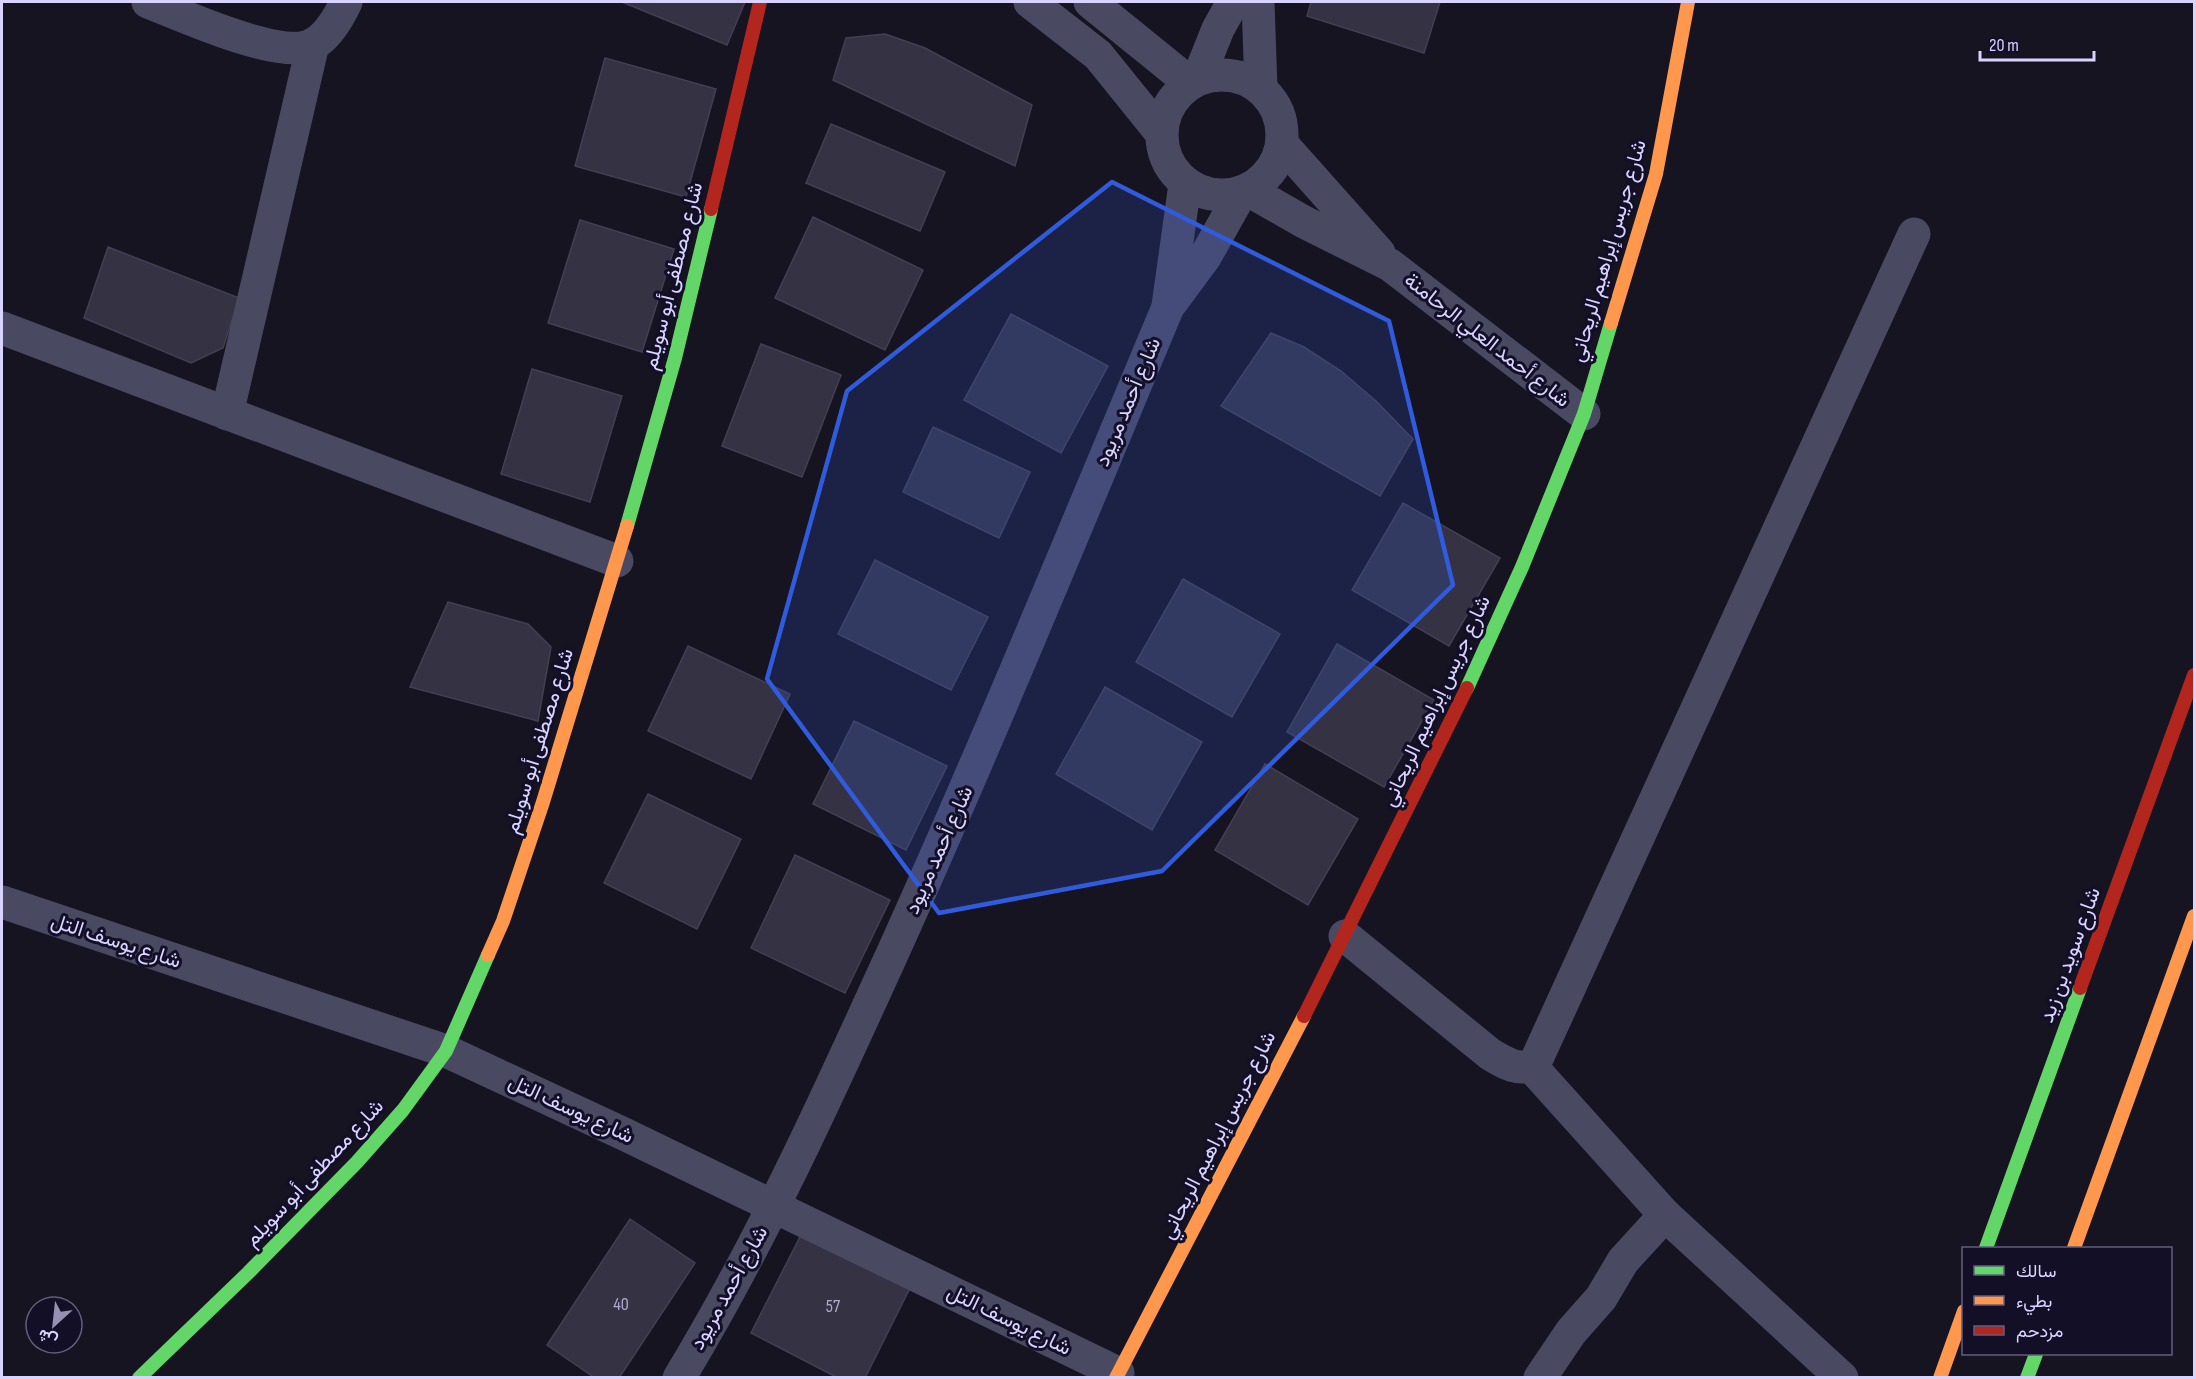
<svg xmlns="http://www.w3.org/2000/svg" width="2196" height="1379" font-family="'Sofia Sans Condensed',Vazirmatn,sans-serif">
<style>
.building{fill:#343243;stroke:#433f54;stroke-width:1.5}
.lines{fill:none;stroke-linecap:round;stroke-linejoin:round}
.street{stroke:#4a4962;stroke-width:33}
.fast{stroke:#63d668;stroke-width:14}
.slow{stroke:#ff974d;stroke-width:14}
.jam{stroke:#b3261e;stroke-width:14}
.marked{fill:#305bdc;fill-opacity:0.2;stroke:#305bdc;stroke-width:4.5;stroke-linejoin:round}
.labels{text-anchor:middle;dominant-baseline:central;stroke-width:6;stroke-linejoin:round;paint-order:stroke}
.number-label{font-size:18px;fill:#b0acd0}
.street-label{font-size:21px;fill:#d9d4ff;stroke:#130f26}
</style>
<rect width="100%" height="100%" fill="#161421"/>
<g class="building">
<path d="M622 2H745L727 45Z"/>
<path d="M1311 2H1440L1424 53 1307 16Z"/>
<path d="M885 34 925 48 1032 105 1015 166 833 80 846 38Z"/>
<path d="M605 58 716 89 686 197 575 166Z"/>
<path d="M831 124 945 172 920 231 806 183Z"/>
<path d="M813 217 923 270 885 350 775 298Z"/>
<path d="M580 220 674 249 642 352 548 323Z"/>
<path d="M108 247 239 298 223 348 191 363 84 318Z"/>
<path d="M1011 314 1108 366 1061 453 964 400Z"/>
<path d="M1271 333 1304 347 1341 371 1376 401 1413 439 1380 496 1221 406Z"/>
<path d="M761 344 841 375 802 477 722 446Z"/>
<path d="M532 369 622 396 590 502 501 474Z"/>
<path d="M933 427 1030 472 999 538 903 492Z"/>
<path d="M1403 503 1500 558 1449 646 1352 590Z"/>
<path d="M875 560 988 617 951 690 838 634Z"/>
<path d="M1183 579 1280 634 1232 717 1136 662Z"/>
<path d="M448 602 528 624 551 647 538 721 410 687Z"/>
<path d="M1337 644 1434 700 1384 787 1287 732Z"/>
<path d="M688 646 790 694 751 779 648 731Z"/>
<path d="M1105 687 1202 742 1152 830 1056 774Z"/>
<path d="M854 721 947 766 906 850 813 804Z"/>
<path d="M1265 764 1358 819 1308 905 1215 850Z"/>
<path d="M648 794 741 839 697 929 604 883Z"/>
<path d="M795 855 890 900 845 993 751 948Z"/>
<path d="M630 1219 695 1263 619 1378H595L547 1345Z"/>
<path d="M807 1223 915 1278 865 1378H838L751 1333Z"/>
</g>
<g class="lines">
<g class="street">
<path d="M148 2C182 15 279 60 312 45 327 37 339 17 346 2"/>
<path d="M1030 2 1098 55 1161 133"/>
<path d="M1090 2 1190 83"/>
<path d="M1258 2 1261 89"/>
<circle cx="1222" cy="135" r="60"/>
<path d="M1198 79 1218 29 1233 2"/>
<path d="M1282 144 1379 253"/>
<path d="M1248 190 1304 222 1390 265 1584 414"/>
<path d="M1168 306 1185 184"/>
<path d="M2 328 617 561"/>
<path d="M227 414 313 44"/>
<path d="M2 902 446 1051 624 1134 1118 1373"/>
<path d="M1345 936 1490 1054C1503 1062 1520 1073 1535 1063L1914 234"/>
<path d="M1531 1066 1665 1215 1623 1261 1601 1298 1571 1332 1540 1378"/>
<path d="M1665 1215 1842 1378"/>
<path d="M679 1378C762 1241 828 1095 894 950 990 737 1078 522 1168 307L1205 257 1241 193"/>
</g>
<g class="fast">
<path d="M627 526 675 358 711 209"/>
<path d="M1467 688 1522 567 1584 414 1611 323"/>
<path d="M1986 1248 2080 988"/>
<path d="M139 1378 248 1273 357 1162 403 1110 446 1051 488 955"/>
<path d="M2027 1378 2036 1354"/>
</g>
<g class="slow">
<path d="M1611 323 1656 174 1688 2"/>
<path d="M488 955 503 921 543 802 627 526"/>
<path d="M2074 1248 2194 916"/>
<path d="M1116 1378 1304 1016"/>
<path d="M1940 1378 1964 1311"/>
</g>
<g class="jam">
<path d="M711 209 760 2"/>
<path d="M2080 988 2194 675"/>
<path d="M1304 1016 1467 688"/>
</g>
</g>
<path class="marked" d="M1112 182 1389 321 1453 585 1162 871 939 913 767 679 847 391Z"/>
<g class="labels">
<g class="number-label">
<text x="621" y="1304">40</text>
<text x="833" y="1306">57</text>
</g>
<g class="street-label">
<text transform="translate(1608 251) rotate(-74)">شارع جريس إبراهيم الريحاني</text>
<text transform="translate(673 276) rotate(-76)">شارع مصطفى أبو سويلم</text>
<text transform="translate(1487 340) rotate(38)">شارع أحمد العلي الرحامنة</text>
<text transform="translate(1128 402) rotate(-67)">شارع أحمد مريود</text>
<text transform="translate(1436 701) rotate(-65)">شارع جريس إبراهيم الريحاني</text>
<text transform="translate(539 741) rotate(-73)">شارع مصطفى أبو سويلم</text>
<text transform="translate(939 850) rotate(-66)">شارع أحمد مريود</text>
<text transform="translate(116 941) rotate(18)">شارع يوسف التل</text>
<text transform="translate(2070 955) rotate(-70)">شارع سويد بن زيد</text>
<text transform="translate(571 1109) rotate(25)">شارع يوسف التل</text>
<text transform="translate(1218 1135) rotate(-63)">شارع جريس إبراهيم الريحاني</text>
<text transform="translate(314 1173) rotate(-47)">شارع مصطفى أبو سويلم</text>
<text transform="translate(729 1288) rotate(-61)">شارع أحمد مريود</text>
<text transform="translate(1009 1320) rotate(26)">شارع يوسف التل</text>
</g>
</g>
<rect width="2196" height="1379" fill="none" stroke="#d9d4ff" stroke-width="6"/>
<rect x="1962" y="1247" width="210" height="108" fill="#130f26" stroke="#625e7d" stroke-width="1.5"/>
<rect x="1974" y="1266" width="30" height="9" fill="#63d668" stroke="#625e7d" stroke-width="1.5"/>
<text x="2016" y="1277" font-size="18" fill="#d9d4ff">سالك</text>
<rect x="1974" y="1296" width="30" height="9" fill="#ff974d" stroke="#625e7d" stroke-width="1.5"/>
<text x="2016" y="1307" font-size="18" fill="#d9d4ff">بطيء</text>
<rect x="1974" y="1326" width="30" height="9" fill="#b3261e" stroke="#625e7d" stroke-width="1.5"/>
<text x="2016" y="1337" font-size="18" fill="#d9d4ff">مزدحم</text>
<g transform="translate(54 1325) rotate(207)"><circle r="28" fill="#130f26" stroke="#625e7d" stroke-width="1.5"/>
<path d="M0-4.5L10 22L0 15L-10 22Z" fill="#9591b1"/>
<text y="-9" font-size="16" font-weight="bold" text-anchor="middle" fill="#d9d4ff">ش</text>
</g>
<path d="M1980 51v9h114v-9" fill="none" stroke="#d9d4ff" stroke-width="3"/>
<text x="1989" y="51" font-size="18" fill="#d9d4ff" stroke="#130f26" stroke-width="4.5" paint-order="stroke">20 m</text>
</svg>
